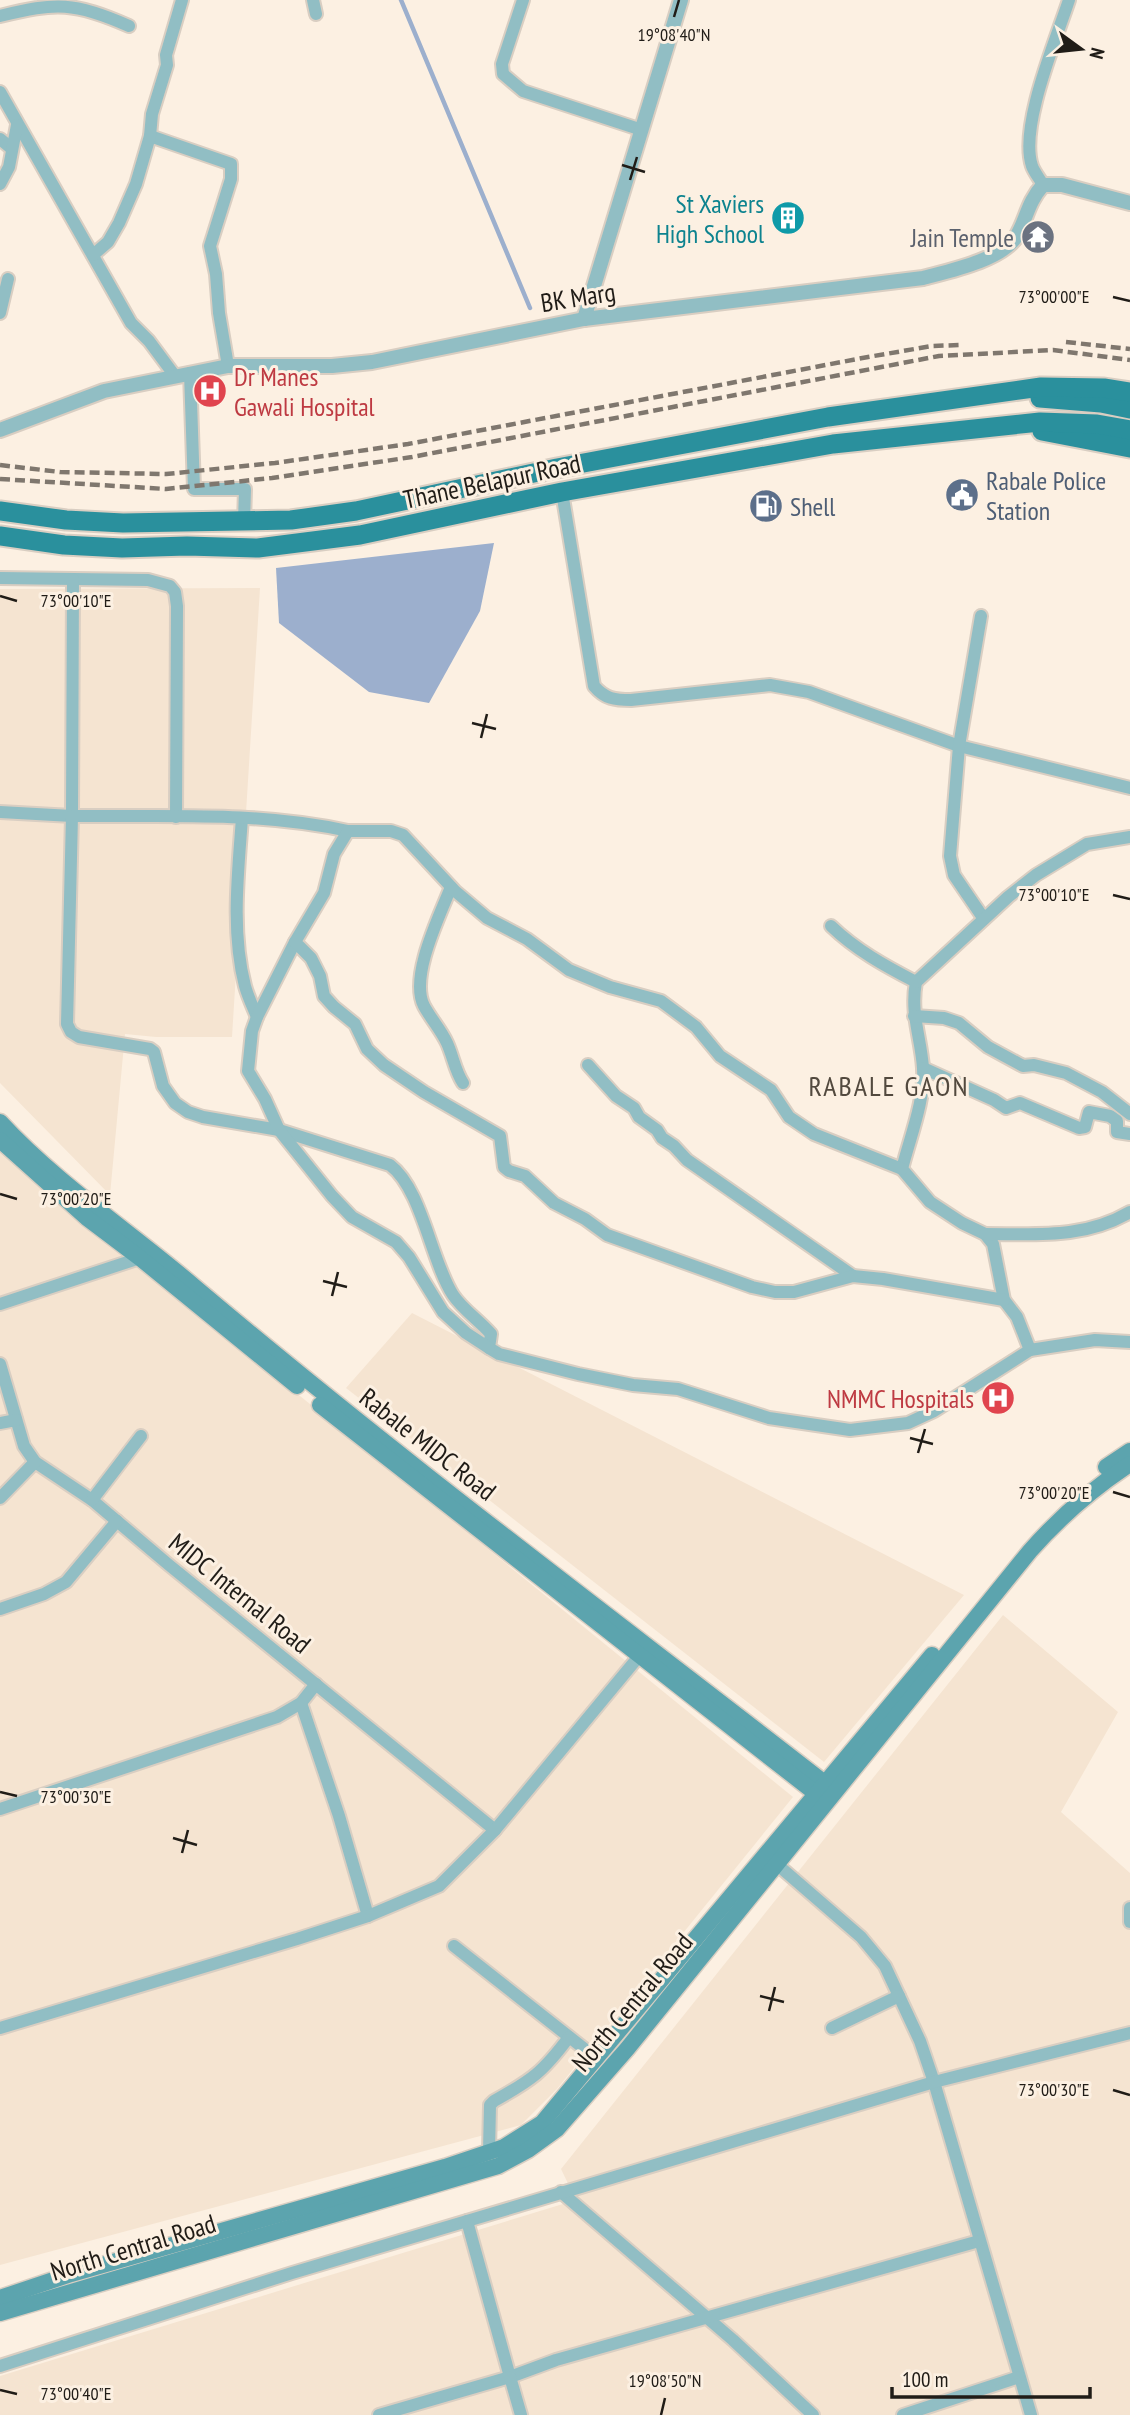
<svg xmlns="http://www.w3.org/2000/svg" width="1130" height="2415" font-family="'PT Sans Narrow',sans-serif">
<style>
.built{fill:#f5e4d1}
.water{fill:#9cafcd}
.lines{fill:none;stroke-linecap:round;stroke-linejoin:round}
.stream{stroke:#9cafcd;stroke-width:4.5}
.minor-casing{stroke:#d9cec2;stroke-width:16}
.tertiary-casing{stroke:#d9cec2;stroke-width:18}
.secondary-casing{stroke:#d9cec2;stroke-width:19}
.primary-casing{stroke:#d9cec2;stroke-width:23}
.minor{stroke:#91bec4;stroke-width:12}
.tertiary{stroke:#91bec4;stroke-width:14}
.secondary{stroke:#5ca4ae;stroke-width:16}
.primary{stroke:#2a909d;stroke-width:19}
.rail{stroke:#7f776e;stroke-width:4.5;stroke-dasharray:10 5;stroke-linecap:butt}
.ticks{fill:none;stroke:#201c17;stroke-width:2.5}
.labels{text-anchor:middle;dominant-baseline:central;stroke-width:6;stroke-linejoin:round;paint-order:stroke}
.culture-label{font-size:26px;fill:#0d838f;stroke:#fcf0e2;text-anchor:end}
.worship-label{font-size:26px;fill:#5b616d;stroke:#fcf0e2;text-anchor:end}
.street-label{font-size:26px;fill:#201c17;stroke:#fcf0e2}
.health-label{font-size:26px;fill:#be3a42;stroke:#fcf0e2;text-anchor:start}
.service-label{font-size:26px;fill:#4e5e75;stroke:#fcf0e2;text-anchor:start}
.neighbourhood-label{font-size:28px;letter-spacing:2px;fill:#52493e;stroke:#fcf0e2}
.ticks-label{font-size:18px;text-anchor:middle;fill:#201c17;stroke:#fcf0e2;stroke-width:6;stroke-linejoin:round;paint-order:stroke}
</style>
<rect width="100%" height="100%" fill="#fcf0e2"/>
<g class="built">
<path d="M260 588 232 1037H156L125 1034 110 1195 0 1083V589Z"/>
<path d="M0 1152 793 1797 557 2089 521 2125 0 2265Z"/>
<path d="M412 1313 964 1595 824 1762 346 1388Z"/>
<path d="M1003 1615 1118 1712 1061 1812 1130 1873V2415H0V2376L576 2200 561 2169Z"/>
</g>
<path class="water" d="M494 543 480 611 429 703 369 692 279 623 276 568Z"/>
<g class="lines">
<path class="stream" d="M401 0 530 308"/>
<g class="minor-casing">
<g id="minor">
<path d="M313 0 316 14"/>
<path d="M523 0 502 64 503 74 523 91 642 130"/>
<path d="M0 16C56 2 75 2 129 26"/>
<path d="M0 92 131 323 149 341 175 376"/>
<path d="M150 136 231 164V179L210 246 216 274 219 313 228 366"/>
<path d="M0 139 11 148"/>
<path d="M0 184 9 167 17 125"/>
<path d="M1043 185C1040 179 1034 172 1032 166 1019 127 1056 40 1069 0"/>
<path d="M93 255 108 242 119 223 136 184 150 136 152 114 167 65 166 55 182 0"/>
<path d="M0 313 8 279"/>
<path d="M190 373 194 489H245L244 522"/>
<path d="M562 492 594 686C605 699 615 700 631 700L770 685 809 692 959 746 1130 788"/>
<path d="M0 578 148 580 170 586 175 592 177 606 176 817"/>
<path d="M981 616 959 746 950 856 954 875 984 919"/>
<path d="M0 812 72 816 73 579"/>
<path d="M242 818C238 873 231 932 245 986 248 997 253 1007 257 1017"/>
<path d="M348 831C258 811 164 817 72 816L67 1024 71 1032 79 1037 150 1049 154 1052 163 1086 175 1103 188 1112 203 1117 279 1130 390 1165C422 1189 431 1261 453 1295 463 1310 479 1320 491 1334L489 1348 499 1354 578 1374 633 1385 678 1389 769 1418 850 1430 908 1423 934 1411 1030 1350"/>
<path d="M1130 837 1087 844 1036 875 1008 897 916 982C910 1013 921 1038 923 1068 925 1101 910 1137 902 1169L930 1202 962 1223 985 1234 993 1244 1004 1300 1017 1317 1030 1350 1095 1340 1130 1342"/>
<path d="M451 887C440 915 409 977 424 1006 431 1019 441 1030 447 1043 453 1056 455 1071 463 1083"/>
<path d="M831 926C856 950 885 966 916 982"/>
<path d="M295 942 257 1017 252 1031 248 1071 265 1099 279 1130 332 1196 352 1217 396 1242 409 1257 443 1312 466 1333 489 1348"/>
<path d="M914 1016 944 1018 959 1023 988 1047 1023 1066 1034 1065 1066 1073 1102 1092 1130 1114"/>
<path d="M588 1065 616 1096 634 1108 639 1117 657 1130 662 1138 674 1146 687 1160 853 1276"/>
<path d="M923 1068 994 1100 1006 1108 1020 1103 1079 1128 1085 1127 1089 1112 1110 1116 1117 1121V1132L1130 1134"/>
<path d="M902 1169 814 1134 789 1117 771 1090 720 1056 696 1027 661 1001 610 987 569 970 527 939 487 918 455 891 403 835 391 831H348L334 854 324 893 295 942 311 958 320 976 324 996 334 1007 355 1024 367 1049 384 1065 424 1092 500 1136 504 1167 509 1171 525 1176 554 1203 585 1219 607 1235 752 1287 775 1292H794L853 1276 883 1279 1004 1300"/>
<path d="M985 1234C1037 1234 1084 1239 1130 1212"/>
<path d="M0 1304 146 1256"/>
<path d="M0 1364 24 1446 35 1462 92 1500 169 1565 495 1830"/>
<path d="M0 1423 16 1420"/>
<path d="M0 1498 35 1462"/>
<path d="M92 1500 141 1436"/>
<path d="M0 1609 44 1594 66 1582 117 1521"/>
<path d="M301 1703 339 1816 368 1916"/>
<path d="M0 1809 277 1717 301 1703 316 1684"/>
<path d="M772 1860 861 1937 885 1966 920 2041 934 2082 1031 2415"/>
<path d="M1130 1908V1922"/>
<path d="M454 1946 596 2058"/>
<path d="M0 2028 297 1939 368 1916 439 1886 495 1830 645 1649"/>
<path d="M832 2028 899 1996"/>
<path d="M489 2152 490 2105 494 2101C532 2080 543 2072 569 2037"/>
<path d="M561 2192 733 2340 813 2415"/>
<path d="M467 2221 510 2377 556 2360 979 2241"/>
<path d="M0 2366 292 2273 934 2082 1130 2033"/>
<path d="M379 2415 510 2377 521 2415"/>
<path d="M903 2415 1019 2377"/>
</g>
</g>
<g class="tertiary-casing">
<g id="tertiary">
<path d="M584 319 681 0"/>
<path d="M0 430 104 391 228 366H332L372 362 584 319 923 278C949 271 1001 260 1016 237 1027 219 1027 203 1043 185H1062L1130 203"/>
</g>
</g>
<g class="secondary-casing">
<g id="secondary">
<path d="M0 1122C57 1184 132 1233 196 1288 402 1462 618 1622 831 1788"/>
<path d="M0 1140 87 1218 140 1258 297 1386"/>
<path d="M320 1405 823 1799"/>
<path d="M1106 1467 1130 1451"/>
<path d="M0 2298 71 2274 445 2167 504 2147 542 2123 932 1655"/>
<path d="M0 2313 498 2166 528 2150 557 2129 627 2049 1030 1551C1060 1517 1092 1489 1130 1464"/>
</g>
</g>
<g class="primary-casing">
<g id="primary">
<path d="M1040 398 1101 403 1130 409"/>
<path d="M1042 431 1130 448"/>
<path d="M0 511 66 520 123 523 291 520 356 511 557 468 828 417 1041 387 1104 388 1130 392"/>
<path d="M0 536 64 545 122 548 187 546 258 548 360 535 562 492 833 444 1040 422 1097 424 1130 430"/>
</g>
</g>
<use href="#minor" class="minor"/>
<use href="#tertiary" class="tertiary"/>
<use href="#secondary" class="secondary"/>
<use href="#primary" class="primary"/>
<g class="rail">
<path d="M1066 342 1130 349"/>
<path d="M0 465 60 472 166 474 275 463 408 444 868 357 932 346 962 345"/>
<path d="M0 479 166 489 272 478 412 457 939 356 1053 350 1130 360"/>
</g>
</g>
<path class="ticks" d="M674 17 679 0M622 165 645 172M630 180 637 157M1113 297 1130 301M0 596 17 601M472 723 496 729M481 738 487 714M1113 895 1130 899M0 1194 17 1199M323 1281 347 1287M332 1296 338 1272M910 1438 933 1444M918 1453 925 1429M1113 1492 1130 1497M0 1792 17 1796M173 1838 197 1845M182 1853 188 1830M760 1996 784 2002M769 2011 775 1987M1113 2090 1130 2095M0 2390 17 2394M661 2415 665 2398"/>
<defs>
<g id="building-disc" transform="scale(1.75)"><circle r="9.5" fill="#0f9aa8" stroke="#fcf0e2"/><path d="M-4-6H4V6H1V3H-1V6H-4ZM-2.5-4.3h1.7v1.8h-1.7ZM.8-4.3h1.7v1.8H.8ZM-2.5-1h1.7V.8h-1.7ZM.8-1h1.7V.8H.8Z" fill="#fff"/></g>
<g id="temple-disc" transform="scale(1.75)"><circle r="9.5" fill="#6b7280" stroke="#fcf0e2"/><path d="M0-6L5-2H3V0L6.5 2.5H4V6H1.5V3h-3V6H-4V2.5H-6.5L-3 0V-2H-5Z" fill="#fff"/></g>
<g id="hospital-disc" transform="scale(1.75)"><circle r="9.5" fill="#e0444e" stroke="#fcf0e2"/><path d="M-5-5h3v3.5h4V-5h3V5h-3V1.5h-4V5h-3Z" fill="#fff"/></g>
<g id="civic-disc" transform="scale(1.75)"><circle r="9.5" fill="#5c6f8a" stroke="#fcf0e2"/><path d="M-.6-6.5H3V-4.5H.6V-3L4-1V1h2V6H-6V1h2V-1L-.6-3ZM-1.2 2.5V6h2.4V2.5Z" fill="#fff"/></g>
<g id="fuel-disc" transform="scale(1.75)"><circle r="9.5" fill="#5c6f8a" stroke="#fcf0e2"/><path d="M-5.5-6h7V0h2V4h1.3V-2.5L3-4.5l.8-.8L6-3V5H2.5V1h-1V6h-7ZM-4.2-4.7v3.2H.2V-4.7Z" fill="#fff"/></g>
</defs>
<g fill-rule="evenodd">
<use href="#building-disc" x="788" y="218"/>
<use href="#temple-disc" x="1038" y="237"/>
<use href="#hospital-disc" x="210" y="391"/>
<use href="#civic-disc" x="962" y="495"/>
<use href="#fuel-disc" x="766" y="506"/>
<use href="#hospital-disc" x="998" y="1398"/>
</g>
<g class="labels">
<g class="culture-label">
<text x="764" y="203">St Xaviers<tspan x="764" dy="30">High School</tspan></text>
</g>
<g class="worship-label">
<text x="1014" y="237">Jain Temple</text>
</g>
<g class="street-label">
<text transform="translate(578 297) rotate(-9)">BK Marg</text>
<text transform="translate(492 481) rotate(-12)">Thane Belapur Road</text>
<text transform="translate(428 1444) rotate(38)">Rabale MIDC Road</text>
<text transform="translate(240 1593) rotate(39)">MIDC Internal Road</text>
<text transform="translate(632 2002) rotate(-50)">North Central Road</text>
<text transform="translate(133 2247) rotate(-17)">North Central Road</text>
</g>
<g class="health-label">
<text x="234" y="376">Dr Manes<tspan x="234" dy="30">Gawali Hospital</tspan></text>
<text x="974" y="1398" text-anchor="end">NMMC Hospitals</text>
</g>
<g class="service-label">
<text x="986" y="480">Rabale Police<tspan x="986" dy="30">Station</tspan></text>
<text x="790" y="506">Shell</text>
</g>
<g class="neighbourhood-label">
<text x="889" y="1085">RABALE GAON</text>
</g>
</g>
<g class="ticks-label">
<text x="674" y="41">19°08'40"N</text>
<text x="1054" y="303">73°00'00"E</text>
<text x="76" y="607">73°00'10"E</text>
<text x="1054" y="901">73°00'10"E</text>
<text x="76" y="1205">73°00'20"E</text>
<text x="1054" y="1499">73°00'20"E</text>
<text x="76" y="1803">73°00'30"E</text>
<text x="1054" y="2096">73°00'30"E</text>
<text x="665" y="2387">19°08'50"N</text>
<text x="76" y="2400">73°00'40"E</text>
</g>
<g transform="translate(1081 49) rotate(105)" stroke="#fcf0e2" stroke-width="5" paint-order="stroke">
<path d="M0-5L12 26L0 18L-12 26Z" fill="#201c17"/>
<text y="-10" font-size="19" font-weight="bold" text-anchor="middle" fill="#201c17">N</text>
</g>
<path d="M892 2387v10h198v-10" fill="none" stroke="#201c17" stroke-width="3.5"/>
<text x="902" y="2387" font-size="21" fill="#201c17" stroke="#fcf0e2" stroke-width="5" paint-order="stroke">100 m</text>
</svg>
